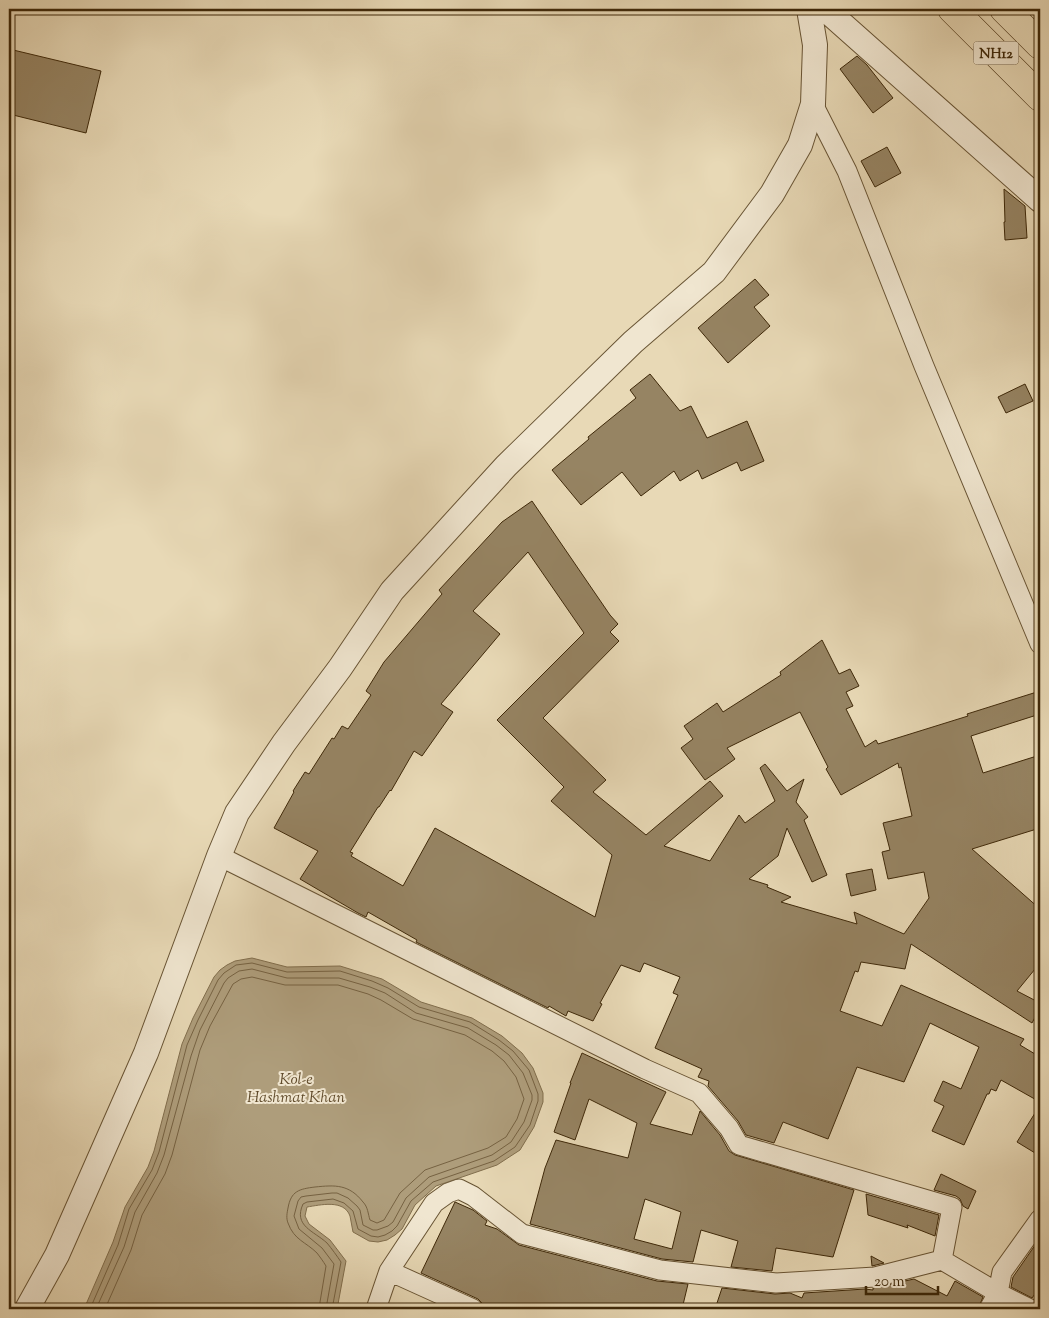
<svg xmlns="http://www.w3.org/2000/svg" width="1049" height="1318" font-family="'Sorts Mill Goudy',serif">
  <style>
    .water { fill: #ae9d7b; stroke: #816e4d }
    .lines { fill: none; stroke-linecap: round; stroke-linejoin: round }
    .shore { stroke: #766242; stroke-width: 1 }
    .building { fill: #968463; stroke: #3e2809; fill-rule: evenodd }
    .minor-casing { stroke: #685434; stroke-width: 21 }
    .tertiary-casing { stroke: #685434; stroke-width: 26 }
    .trunk-casing { stroke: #3e2809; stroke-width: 29 }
    .minor { stroke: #f0e6d0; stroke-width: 19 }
    .tertiary { stroke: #f0e6d0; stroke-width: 24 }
    .trunk { stroke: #e8d9b6; stroke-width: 28 }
    .labels { text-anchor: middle; stroke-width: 4; stroke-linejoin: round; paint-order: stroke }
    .shield { fill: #f0e6d0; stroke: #736145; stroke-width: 1 }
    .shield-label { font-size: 14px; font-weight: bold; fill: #3e2809 }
    .water-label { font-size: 16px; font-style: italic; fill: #604b2b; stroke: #f0e6d0 }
  </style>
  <rect width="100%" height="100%" fill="#e8d9b6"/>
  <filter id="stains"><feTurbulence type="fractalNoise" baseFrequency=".004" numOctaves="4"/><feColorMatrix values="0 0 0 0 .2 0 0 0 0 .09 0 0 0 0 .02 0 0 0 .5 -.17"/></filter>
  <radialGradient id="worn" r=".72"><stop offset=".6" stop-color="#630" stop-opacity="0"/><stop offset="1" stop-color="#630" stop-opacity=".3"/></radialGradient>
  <path class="water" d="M252,958L287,967L340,966L382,979L421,1002L472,1018L502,1036L522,1053L533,1068L543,1093V1102L534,1127L520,1150L497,1165L436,1186L415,1205L402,1229L395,1235L387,1240L378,1242L369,1241L353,1232C352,1227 351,1221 350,1216C344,1199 320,1205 307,1207L305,1216L309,1224L330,1240L346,1261L338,1304L340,1309H84L113,1242L125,1207L148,1167L154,1151L182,1044L193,1018L214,977L220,970L227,965L235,961Z"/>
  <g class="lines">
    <path class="shore" d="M90,1309L118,1245L129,1209L152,1170L159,1152L187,1045L198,1020L218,980L224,973L236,965L252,963L287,972L340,971L372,981L388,988L419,1007L470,1022L499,1040L513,1051L529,1070L538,1094V1101L530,1125L515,1147L494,1161L433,1182L411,1201L397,1226L392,1231L385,1235L378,1237L371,1236L358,1229L353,1211L344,1203L333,1199L307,1202L303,1204C293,1226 314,1231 327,1243C332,1249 337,1256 341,1262L333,1304L334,1309
      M96,1309L124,1247L135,1212L157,1173L164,1155L191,1056L200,1030L224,983L228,978L239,971L252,969L287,978H339L370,987L385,993L416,1013L468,1028L496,1045L509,1055L523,1073L532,1095V1100L524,1122L511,1142L492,1155L429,1177L406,1198L393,1222L388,1226L377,1230H373L363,1225L360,1210L357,1206L348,1198L337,1193H332L306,1196L301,1197L298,1201L294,1216L299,1229L322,1248L334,1264L327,1303L328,1309
      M105,1309L131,1250L142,1215L165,1174L172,1155L200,1050L210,1026L233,984L241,979L252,977L285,985H338L368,994L381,1000L413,1019L465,1035L492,1051L504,1061L516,1077L524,1099L517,1119L506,1137L488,1148L425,1170L400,1193L384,1220L377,1223L370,1220C368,1214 368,1207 363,1202C349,1184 335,1185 315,1187C299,1189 291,1191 288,1208C287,1213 286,1218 288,1223C294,1240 306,1242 317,1253C320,1257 323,1261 326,1266L320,1302V1309"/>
  </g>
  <path class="building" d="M9,49L101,71L86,133L9,114Z
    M857,56L867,65L893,98L873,113L840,69Z
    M887,147L901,173L875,187L861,161Z
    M1004,189L1025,206L1027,238L1005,240L1004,222H1005Z
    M755,279L769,295L754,307L770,326L728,363L698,328Z
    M650,374L680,411L691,406L707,438L747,421L764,461L741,471L737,462L702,479L698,470L680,481L674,471L641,496L622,472L581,505L552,470L589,439L588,437L636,398L630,390Z
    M1025,384L1033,401L1006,413L998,397Z
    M532,501L610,615L618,624L610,632L619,641L543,718L606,780L593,792L646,835L710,781L723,796L664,846L710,861L739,815L745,823L775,801L760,768L765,764L787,791L804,779L796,802L808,817L804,820L827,875L812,882L787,828L778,856L749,879L768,885L767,887L791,897L781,902L857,924L854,912L904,934L929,898L924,872L888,879L882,852L890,850L883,823L912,816L901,767L899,768L898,763L841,795L826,769L828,767L800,712L727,748L735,759L705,780L681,748L693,739L684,726L717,703L723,712L781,675L780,672L822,640L839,674L850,669L859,686L846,692L853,706L846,709L865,747L876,740L878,744L968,716L967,714L1040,691V714L971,736L983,773L1040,755V828L972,849L1040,909V963L1017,991L1040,1003V1008L1032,1023L911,944L905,969L861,962L858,972L855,971L840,1011L882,1026L901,985L1024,1039L1020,1045L1040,1057V1102L1001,1080L996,1091L991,1089L989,1094H987L964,1145L932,1131L944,1106L934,1101L943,1081L961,1089L979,1047L930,1023L904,1082L857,1067L828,1139L783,1122L774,1143L746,1135L738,1121L708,1086L709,1081L698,1077L702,1069L655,1048L678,995L673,993L680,977L644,963L640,972L621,965L600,1003L602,1004L593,1021L568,1011L566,1016L549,1006L548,1008L416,942L417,940L368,912L366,917L358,913L300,879L318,851L274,828L294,792L293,791L305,772L309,774L332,738L334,739L342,726L348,729L371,695L366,691L384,662L442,594L439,590L502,522ZM528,552L584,633L497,720L564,787L551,801L612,855L595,917L435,828L403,886L351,856L353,853L350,852L378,807H379L390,790L391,791L414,751L422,756L453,712L441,704L500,634L473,611Z
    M872,869L876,890L851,896L846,874Z
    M582,1053L666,1092L650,1124L692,1135L700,1111L720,1135L729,1151L735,1155L854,1190L833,1257L776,1248L772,1271L731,1267L738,1241L701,1230L693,1262L662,1259L530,1224L545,1168L556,1140L628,1158L637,1123L589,1099L575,1140L554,1132L571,1083H570ZM645,1199L681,1212L672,1249L634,1239Z
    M1040,1105V1156L1017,1142Z
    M941,1174L976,1191L968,1209L963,1206L960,1199L956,1196L934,1190Z
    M866,1194L939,1215L935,1236L907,1225L908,1228L868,1215Z
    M455,1202L473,1210L487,1221L485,1225L497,1229L519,1245L657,1281L688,1284L682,1309H484L482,1303L478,1299L421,1273Z
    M1040,1238V1287L1032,1298L1011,1287L1013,1277Z
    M871,1256L884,1263L872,1266Z
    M914,1279L947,1296L955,1281L983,1297L978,1309H715L722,1288L775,1294L790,1293L802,1298L804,1293L865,1289L873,1290V1288Z"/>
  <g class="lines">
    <defs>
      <path id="minor" d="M813,104L847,171L924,366L1040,644
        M219,856L645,1069L699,1093L729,1128L739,1145L952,1207L942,1260
        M389,1271L473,1309
        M376,1309L389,1271L434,1203L448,1193L459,1189L473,1196L522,1234L660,1270L776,1283L875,1277L942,1260L998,1293L1030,1309
        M989,1309L998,1293L1002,1272L1040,1219"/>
      <path id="tertiary" d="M825,9L1040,200
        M27,1309L57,1255L146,1053L219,856L237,813L284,743L340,668L392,591L506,466L633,342L714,272L772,194L800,145L813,104L815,45L809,9"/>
      <path id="trunk" d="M952,9L1040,97
        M1004,9L1040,45"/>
    </defs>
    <use href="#minor" class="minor-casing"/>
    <use href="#tertiary" class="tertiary-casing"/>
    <use href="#trunk" class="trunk-casing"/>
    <use href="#minor" class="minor"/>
    <use href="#tertiary" class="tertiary"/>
    <use href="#trunk" class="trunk"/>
  </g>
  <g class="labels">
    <rect class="shield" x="973.5" y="41.5" width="45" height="23" rx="4"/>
    <g class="shield-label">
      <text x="996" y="58">NH12</text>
    </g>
    <g class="water-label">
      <text x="296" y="1084">Kol-e<tspan x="296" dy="18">Hashmat Khan</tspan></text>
    </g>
  </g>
  <rect width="1049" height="1318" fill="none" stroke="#e8d9b6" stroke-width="30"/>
  <rect x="10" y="10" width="1029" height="1298" fill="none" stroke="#3e2809" stroke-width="2.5"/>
  <rect x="15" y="15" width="1019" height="1288" fill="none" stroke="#3e2809"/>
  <path d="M866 1286v8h72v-8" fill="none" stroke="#3e2809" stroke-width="2.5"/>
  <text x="874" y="1286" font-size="15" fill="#3e2809" stroke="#f0e6d0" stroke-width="4" paint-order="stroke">20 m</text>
  <rect width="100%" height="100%" filter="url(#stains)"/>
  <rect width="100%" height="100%" fill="url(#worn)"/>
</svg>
